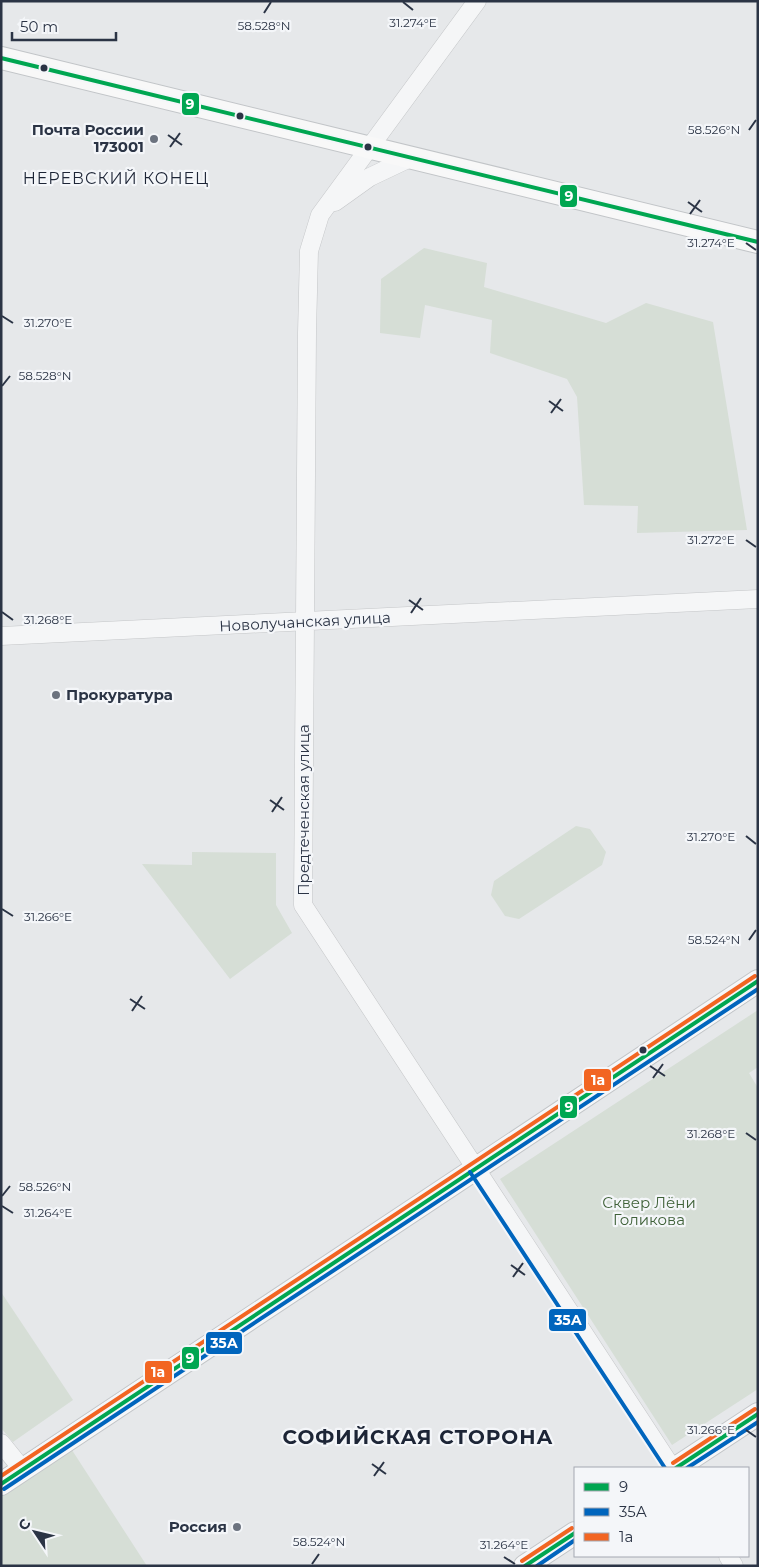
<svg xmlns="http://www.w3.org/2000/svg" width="759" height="1567" font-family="Montserrat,sans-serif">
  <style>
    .green { fill: #d6ded6 }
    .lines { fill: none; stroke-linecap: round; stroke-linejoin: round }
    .tertiary-casing { stroke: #c4c6c8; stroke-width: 19 }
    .primary-casing { stroke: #c2c5c8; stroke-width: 24 }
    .tertiary { stroke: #f5f6f7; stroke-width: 18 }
    .primary { stroke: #f8f8f8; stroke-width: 22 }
    .bus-1-casing { stroke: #f4f6f9; stroke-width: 8 }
    .bus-2-casing { stroke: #f4f6f9; stroke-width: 8 }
    .bus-3-casing { stroke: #f4f6f9; stroke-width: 8 }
    .bus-1 { stroke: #00a651; stroke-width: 4 }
    .bus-2 { stroke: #0065bd; stroke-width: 4 }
    .bus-3 { stroke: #f26522; stroke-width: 4 }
    .ticks { fill: none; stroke: #2b3445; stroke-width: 2 }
    .bus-dot { fill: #2b3445; stroke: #f4f6f9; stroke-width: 2 }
    .poi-dot { fill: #6c737f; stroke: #f4f6f9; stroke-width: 2 }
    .labels { text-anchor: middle; stroke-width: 4.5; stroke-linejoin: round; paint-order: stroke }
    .poi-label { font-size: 15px; font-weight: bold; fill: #2b3445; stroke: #f4f6f9; text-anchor: end }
    .street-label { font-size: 15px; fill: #2b3445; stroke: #f4f6f9 }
    .park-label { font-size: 15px; fill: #3f6138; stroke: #f4f6f9 }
    .neighbourhood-label { font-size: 16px; letter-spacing: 1px; fill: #1d2536; stroke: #f4f6f9 }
    .district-label { font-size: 20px; font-weight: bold; letter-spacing: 1px; fill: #1d2536; stroke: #f4f6f9 }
    .ticks-label { font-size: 12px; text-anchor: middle; fill: #2b3445; stroke: #f4f6f9; stroke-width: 4.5; stroke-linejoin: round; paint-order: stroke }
    .line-badge { stroke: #f4f6f9; stroke-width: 2 }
    .badge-label { font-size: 14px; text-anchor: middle; font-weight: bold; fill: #fff }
  </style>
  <rect width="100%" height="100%" fill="#e6e8ea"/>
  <path class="green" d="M424,248L487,263L484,287L606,323L646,303L713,322L747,530L637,533L638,506L584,505L577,397L567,379L490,353L492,320L425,305L420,338L380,333L381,279Z
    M576,826L590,829L606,852L602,865L519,919L505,916L491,895L494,881Z
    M192,852L276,853V905L292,933L230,979L142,864L192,865Z
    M758,1010V1067L749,1073L758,1088V1389L672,1445L500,1179Z
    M1,1292L73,1400L13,1442L1,1428Z
    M70,1447L147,1566H1V1494Z"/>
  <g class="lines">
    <defs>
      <path id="tertiary" d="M477,1L320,215L309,251L307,333L303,905L672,1468
        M335,202L370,177L410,158
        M1,636L758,599
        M1,1443L22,1469
        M728,1556L734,1566"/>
      <path id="primary" d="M1,58L758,242
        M676,1468L758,1414
        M1,1484L758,981
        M525,1566L575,1533"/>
    </defs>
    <use href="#tertiary" class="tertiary-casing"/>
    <use href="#primary" class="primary-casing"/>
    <use href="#tertiary" class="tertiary"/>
    <use href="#primary" class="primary"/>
    <defs>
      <path id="bus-1" d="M1,58L758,242
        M676,1468L758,1414
        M1,1484L758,981
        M525,1566L575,1533"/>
      <path id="bus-2" d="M470,1172L665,1468
        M687,1468L758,1422
        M4,1489L758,989
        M537,1566L575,1540"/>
      <path id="bus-3" d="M673,1463L755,1409
        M1,1476L755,976
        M522,1561L572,1528"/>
    </defs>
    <use href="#bus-1" class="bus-1-casing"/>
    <use href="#bus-2" class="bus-2-casing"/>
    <use href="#bus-3" class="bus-3-casing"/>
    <use href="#bus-1" class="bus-1"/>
    <use href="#bus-2" class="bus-2"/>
    <use href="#bus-3" class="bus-3"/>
  </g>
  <path class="ticks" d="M403,2L413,10M264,13L271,2M749,130L756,120M168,135L182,145M170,147L180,133M688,202L702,212M690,214L700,200M746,243L756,250M2,316L13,323M2,386L10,376M549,401L563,411M551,413L561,399M746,540L756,547M409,600L423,610M2,612L13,620M411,613L421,598M270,800L284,810M272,812L282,797M746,836L756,844M2,909L13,916M749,940L756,930M130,999L145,1009M132,1011L142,996M650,1066L665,1076M653,1078L663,1064M746,1133L756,1140M2,1196L10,1186M2,1206L13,1213M511,1265L525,1275M513,1277L523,1263M746,1430L756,1437M372,1464L386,1474M374,1476L384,1462M504,1557L515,1564M312,1564L319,1554"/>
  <g class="bus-dot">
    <circle cx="44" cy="68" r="4.5"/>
    <circle cx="240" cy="116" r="4.5"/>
    <circle cx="368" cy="147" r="4.5"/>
    <circle cx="643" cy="1050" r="4.5"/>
  </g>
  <g class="poi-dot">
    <circle cx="154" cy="139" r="5"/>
    <circle cx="56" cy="695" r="5"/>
    <circle cx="237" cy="1527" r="5"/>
  </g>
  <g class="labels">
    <g class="poi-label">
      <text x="144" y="135">Почта России<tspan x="144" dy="17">173001</tspan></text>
      <text x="66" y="700" text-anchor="start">Прокуратура</text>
      <text x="227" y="1532">Россия</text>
    </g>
    <g class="street-label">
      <text transform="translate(305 622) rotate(-3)" y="5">Новолучанская улица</text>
      <text transform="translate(304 810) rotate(-90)" y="5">Предтеченская улица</text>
    </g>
    <g class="park-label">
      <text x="649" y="1208">Сквер Лёни<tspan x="649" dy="17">Голикова</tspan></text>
    </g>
    <g class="neighbourhood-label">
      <text x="116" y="184">НЕРЕВСКИЙ КОНЕЦ</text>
    </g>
    <g class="district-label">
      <text x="418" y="1444">СОФИЙСКАЯ СТОРОНА</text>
    </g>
  </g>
  <g class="ticks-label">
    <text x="413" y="27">31.274°E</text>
    <text x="264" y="30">58.528°N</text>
    <text x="714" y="134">58.526°N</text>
    <text x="711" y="247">31.274°E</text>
    <text x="48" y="327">31.270°E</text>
    <text x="45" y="380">58.528°N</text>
    <text x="711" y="544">31.272°E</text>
    <text x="48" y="624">31.268°E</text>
    <text x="711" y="841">31.270°E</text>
    <text x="48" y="921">31.266°E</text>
    <text x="714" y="944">58.524°N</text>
    <text x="711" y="1138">31.268°E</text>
    <text x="45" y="1191">58.526°N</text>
    <text x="48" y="1217">31.264°E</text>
    <text x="711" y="1434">31.266°E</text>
    <text x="319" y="1546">58.524°N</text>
    <text x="504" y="1549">31.264°E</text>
  </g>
  <g class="line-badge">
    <rect x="181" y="92" width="19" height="24" rx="5" fill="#00a651"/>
    <rect x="559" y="184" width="19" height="24" rx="5" fill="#00a651"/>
    <rect x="583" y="1068" width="29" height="24" rx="5" fill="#f26522"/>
    <rect x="559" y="1095" width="19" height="24" rx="5" fill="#00a651"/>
    <rect x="548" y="1308" width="39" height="24" rx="5" fill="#0065bd"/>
    <rect x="205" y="1331" width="38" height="24" rx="5" fill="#0065bd"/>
    <rect x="181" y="1346" width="19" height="24" rx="5" fill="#00a651"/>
    <rect x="144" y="1360" width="29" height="24" rx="5" fill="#f26522"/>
  </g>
  <g class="badge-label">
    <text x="190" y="109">9</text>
    <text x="569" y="201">9</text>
    <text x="598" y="1085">1a</text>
    <text x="569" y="1112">9</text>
    <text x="568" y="1325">35А</text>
    <text x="224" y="1348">35А</text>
    <text x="190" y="1363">9</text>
    <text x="158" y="1377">1a</text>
  </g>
  <rect width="759" height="1567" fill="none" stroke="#2b3445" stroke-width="5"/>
  <rect x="574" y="1467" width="175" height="90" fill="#f4f6f9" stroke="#a4a8b1"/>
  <rect x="584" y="1483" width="25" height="8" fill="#00a651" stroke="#a4a8b1"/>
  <text x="619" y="1492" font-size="15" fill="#2b3445">9</text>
  <rect x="584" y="1508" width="25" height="8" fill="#0065bd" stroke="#a4a8b1"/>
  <text x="619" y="1517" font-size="15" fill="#2b3445">35А</text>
  <rect x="584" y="1533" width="25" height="8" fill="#f26522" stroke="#a4a8b1"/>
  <text x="619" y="1542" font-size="15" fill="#2b3445">1a</text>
  <g transform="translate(35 1532) rotate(305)" stroke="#f4f6f9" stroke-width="4" paint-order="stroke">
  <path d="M0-4L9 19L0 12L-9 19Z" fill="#2b3445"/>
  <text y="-8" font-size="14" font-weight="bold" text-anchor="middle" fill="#2b3445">С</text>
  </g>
  <path d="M12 32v8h104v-8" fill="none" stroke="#2b3445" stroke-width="2.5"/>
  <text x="20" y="32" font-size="15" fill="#2b3445" stroke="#f4f6f9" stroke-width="4" paint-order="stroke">50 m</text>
</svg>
